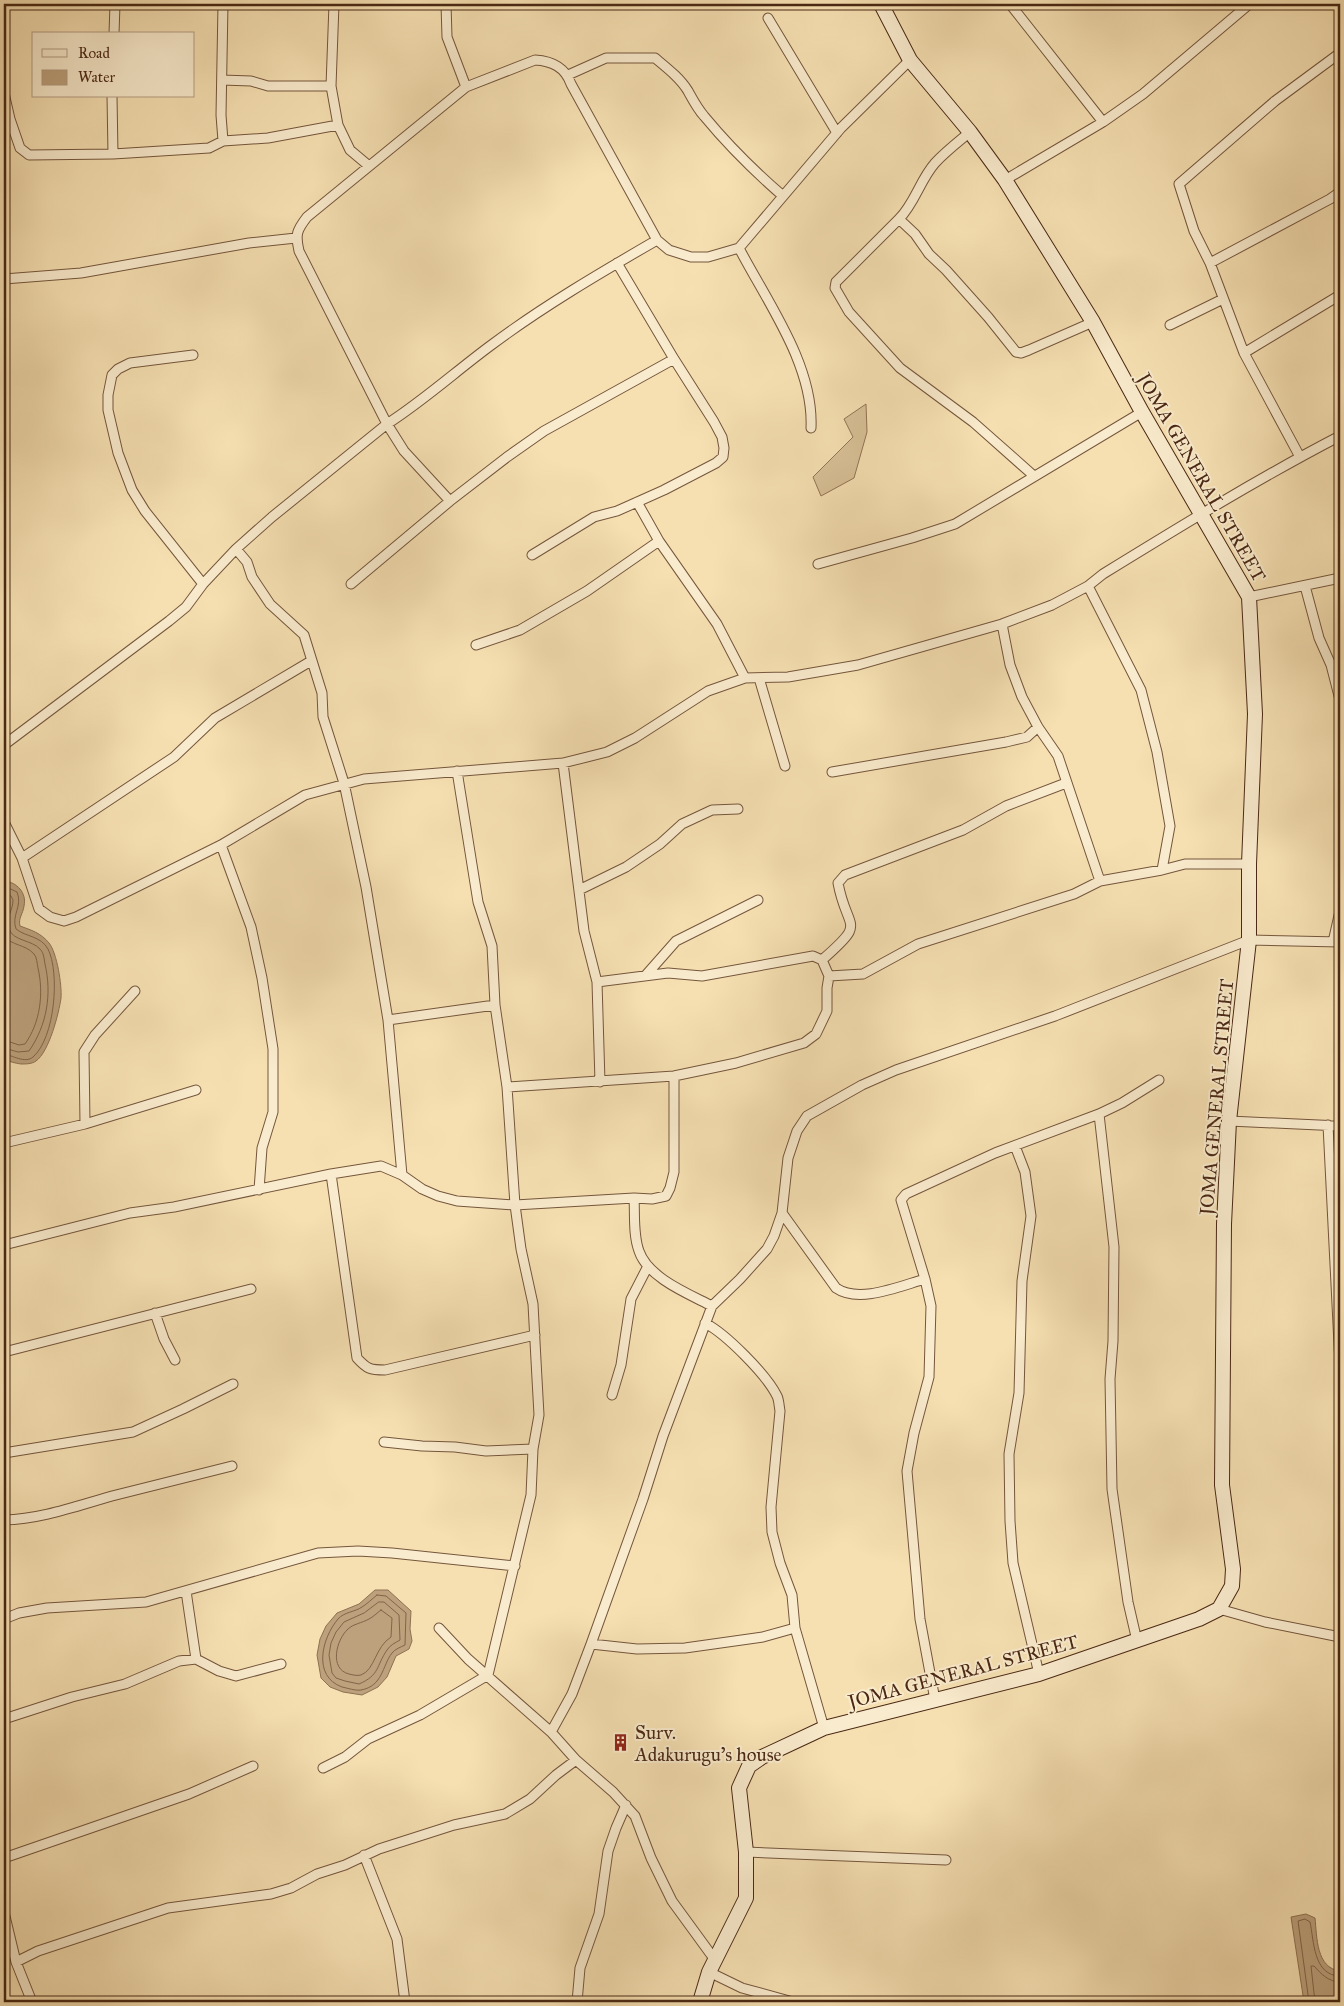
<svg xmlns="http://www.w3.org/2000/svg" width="1344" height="2006" font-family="'IM FELL Great Primer',serif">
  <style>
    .green { fill: #d9c197; stroke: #927456 }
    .water { fill: #bca17c; stroke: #8e7152 }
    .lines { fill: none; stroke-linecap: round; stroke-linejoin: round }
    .shore { stroke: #836448; stroke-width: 1 }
    .street-casing { stroke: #75563c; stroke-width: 11 }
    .secondary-casing { stroke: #4a2814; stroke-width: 16 }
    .street { stroke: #f9ebcd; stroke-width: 9 }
    .secondary { stroke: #f9ebcd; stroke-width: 14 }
    .labels { text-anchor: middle; stroke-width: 4; stroke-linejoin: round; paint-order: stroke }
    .street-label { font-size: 19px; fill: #4a2814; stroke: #f9ebcd }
    .poi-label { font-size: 19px; fill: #4a2814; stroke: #f9ebcd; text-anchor: start }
  </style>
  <rect width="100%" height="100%" fill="#f6e0b2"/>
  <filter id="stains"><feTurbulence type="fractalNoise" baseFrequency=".004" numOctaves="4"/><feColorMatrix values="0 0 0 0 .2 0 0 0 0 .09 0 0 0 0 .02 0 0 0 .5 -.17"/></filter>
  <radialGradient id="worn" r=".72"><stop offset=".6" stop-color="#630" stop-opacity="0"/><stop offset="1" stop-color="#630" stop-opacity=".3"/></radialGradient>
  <path class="green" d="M866,404L867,432L854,478L821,496L813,477L853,437L844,419Z"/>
  <path class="water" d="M4,881C17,882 27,893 24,906C23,914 18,918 20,926C31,930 41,933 49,943C57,953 62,985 61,998C59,1013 49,1052 36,1061C32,1064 26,1064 21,1064C15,1063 9,1062 4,1058Z
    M375,1590H388L411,1611L410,1629L412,1641L409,1649L396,1656L387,1677L378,1687L362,1695L343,1692L330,1687L321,1678L317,1655L320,1639L326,1626L337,1613L359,1604Z
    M1306,1914L1315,1918C1317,1937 1316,1968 1340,1971V2002H1304L1291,1917Z"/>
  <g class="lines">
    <path class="shore" d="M4,886L17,892C23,906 11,915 16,929C26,937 41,936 48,949C60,973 55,1038 33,1057C25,1064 12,1055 4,1054
      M4,892L11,896L13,900C13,911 5,918 9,929C13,941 32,940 40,949C44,953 44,959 45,964C52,994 47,1025 29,1051L18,1052L4,1048
      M4,936C12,946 25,944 34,954C37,957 37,964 38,968C44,994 40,1023 25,1044L19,1045L4,1040
      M377,1595L386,1596L406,1613L405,1645C401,1647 395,1649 392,1653C382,1666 383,1686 361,1690C356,1691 347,1688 342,1687C312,1676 322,1638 338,1619C344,1612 355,1612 362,1607C367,1604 372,1599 377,1595Z
      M379,1602H384L399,1615L400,1640C395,1643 390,1645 387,1650C376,1666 380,1675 359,1684L345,1681L336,1678L332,1673L329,1655L331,1643L336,1632L344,1622L364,1613Z
      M381,1610L392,1618L391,1637C375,1647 375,1670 361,1675C357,1676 353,1675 349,1674C329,1669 336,1640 348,1629C353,1624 362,1623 369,1619C373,1617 377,1613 381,1610Z
      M1309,2002L1298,1921L1305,1919L1310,1922C1314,1940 1313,1976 1340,1976
      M1315,2002L1311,1966H1314C1321,1974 1329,1982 1340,1982"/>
    <defs>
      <path id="street" d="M446,4L447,37L466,87
        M1010,4L1103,122
        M4,11L6,4
        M768,18L837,133
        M114,34L115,4
        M568,75L606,58H655C667,68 680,78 688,91C693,100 697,108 704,116C728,145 754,171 783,196
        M222,80L251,81L268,86H331
        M4,93L10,119L20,148L29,155L113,154L209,148L223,141L221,115L223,4
        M112,96L113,154
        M338,125L350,150L369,166
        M970,132C958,142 945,152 935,163C920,180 915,203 899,219L915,234L929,254L946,270L988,317L1016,352L1021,353L1029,350L1093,322
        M223,141L268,138L338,125L331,86L334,4
        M1005,180L1103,122L1143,94L1247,6
        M899,219L836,282L835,288L849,312L900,368L973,422L1034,476
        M739,248C767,302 814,365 811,428
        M1210,263L1330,199L1340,192
        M4,279L81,273L249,243L296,238
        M1170,325L1223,299
        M1244,353L1340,295
        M193,355L130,363L118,369L112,375L108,395V410L118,453L132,490L145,511L203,584
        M1300,457L1244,353L1210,263L1194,231L1179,184L1275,101L1340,53
        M450,501L404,451L387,424L299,251C295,234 297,230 307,217L466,87L535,60C552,61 565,67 571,84L657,240
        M637,502L659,541L717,624L745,678
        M532,555L594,517L617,511L664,490L716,463L723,457L724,448L722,437L714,422L674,359L617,263
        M818,564L912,538L955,524L1142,412
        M351,584L450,501L507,457L544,431L674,359
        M1088,586L1141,690L1157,752L1170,826L1162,870
        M1305,586L1319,638L1331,665L1340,700
        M1249,597L1340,578
        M1002,624L1010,665L1022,697L1038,727L1058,756L1100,881
        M476,645L520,630L587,591L659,541
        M759,678L785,766
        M4,745L169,621L186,607L203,584L236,549
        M563,763L584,931L597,982L600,1082
        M832,772L1006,742L1027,737L1038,727
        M4,822L22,858L39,909L50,917L64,921L76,917L221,845L305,795L364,779L563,763L607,752L635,738L708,691L745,678L788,677L858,665L1002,624L1052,605L1088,586L1103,574C1181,526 1259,478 1340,436
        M221,845L251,927L262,978L273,1049V1112L262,1148L259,1190
        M22,858L174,757L215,718L311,661
        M579,890L626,867L660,844L682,824L712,810L738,809
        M1333,942L1340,911
        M822,960C868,920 847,932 838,883L845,875L963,830L1006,806L1066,783
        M646,975L676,941L758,900
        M597,982L668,973L702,976L813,956L822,960L829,976L863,974L918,944L1074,894L1100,881L1162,870L1185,864H1249
        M388,1020L495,1005
        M507,1087L674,1076L736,1063L804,1043L816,1034L827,1011V988L829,976
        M1099,1114L1114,1247L1113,1341L1110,1379L1112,1489L1128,1602L1137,1641
        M1229,1121L1340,1126
        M85,1124L84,1052L95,1035L135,991
        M1328,1125L1340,1364
        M4,1143L85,1124L196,1090
        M1015,1146L1025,1172L1031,1216L1022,1281L1019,1393L1009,1454L1010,1521L1013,1563L1039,1674
        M331,1174L357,1358C367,1369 370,1370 385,1370L535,1335
        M402,1175L388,1020L366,887L344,783L323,717L322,693L304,635L270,604L252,577L247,562L236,549L272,517L387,424C423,401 455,372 490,346C542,307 600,273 657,240L669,250L691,257H708L739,248L841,128L910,60
        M634,1198C635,1215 633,1235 639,1251C648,1278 689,1294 712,1306
        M782,1213L836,1288C859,1304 900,1286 925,1279
        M4,1245L130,1213L174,1207L331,1174L381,1166L402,1175L422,1189L438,1196L457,1201L515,1205L634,1198L652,1199L666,1196L670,1188L674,1172V1076
        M155,1313L164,1339L175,1360
        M705,1323C726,1334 766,1374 777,1396C779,1400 779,1406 780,1411L771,1507L772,1532L780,1563L792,1595L795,1628L824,1728
        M4,1352L251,1289
        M612,1395L621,1365L631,1299L648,1266
        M384,1442L422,1446L455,1447L486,1451L533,1449
        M4,1453L133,1432L183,1409L233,1384
        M4,1520C43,1519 79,1505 116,1495C155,1485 193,1476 232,1466
        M186,1591L196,1659
        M1219,1609L1265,1622L1340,1637
        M4,1619L19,1613L47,1608L146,1602L318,1553L358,1551L392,1553L515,1566
        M439,1628L468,1659L551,1732
        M591,1644L637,1649L685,1648L763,1637L795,1628
        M935,1700L920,1619L907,1471L914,1433L929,1377L931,1306L925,1279L901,1200L906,1194L995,1153L1099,1114L1122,1103L1159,1080
        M4,1719L72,1697L125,1684L179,1661L196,1659L219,1671L236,1676L281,1664
        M323,1768L345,1757L368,1739L420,1715L488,1675L531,1495L533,1449L539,1415L537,1379L533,1304L521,1249L515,1205L507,1087L495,1005L492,946L478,902L457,771
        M746,1852L946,1860
        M364,1855L397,1939L405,2002
        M4,1858L189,1794L253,1766
        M4,1912L16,1962L32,2002
        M715,1960L672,1901L651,1858L635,1816L613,1792L576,1760L551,1732L572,1694L591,1644L643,1499L663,1436L712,1306L740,1279L767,1249L774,1236L782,1213L788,1158L797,1131L807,1116L862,1085L896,1070L1055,1016L1249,940L1340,942
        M16,1962L38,1951L168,1908L271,1894L291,1888L317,1874L345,1865L379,1849L454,1825L505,1814L530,1799L556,1775L576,1760
        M709,1972L742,1988L793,2002
        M577,2002L580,1968L599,1914L608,1851L616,1828L626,1805"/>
      <path id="secondary" d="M700,2002L709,1972L746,1898V1852L739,1788L749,1766L762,1757L824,1728L1039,1674L1199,1619L1219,1609L1232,1586L1233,1569L1222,1485L1224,1224L1229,1121L1249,940V864L1255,714L1249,597L1142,412L1093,322L1005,180L970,132L910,60L881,4"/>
    </defs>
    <use href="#street" class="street-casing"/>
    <use href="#secondary" class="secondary-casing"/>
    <use href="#street" class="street"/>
    <use href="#secondary" class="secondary"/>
  </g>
  <defs>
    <symbol id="building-bare" viewBox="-9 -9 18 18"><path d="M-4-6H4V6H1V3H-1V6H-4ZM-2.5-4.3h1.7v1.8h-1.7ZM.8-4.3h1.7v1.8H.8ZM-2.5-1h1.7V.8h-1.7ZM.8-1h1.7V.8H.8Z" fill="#8f2418" stroke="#f9ebcd" stroke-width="2.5" paint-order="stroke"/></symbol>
  </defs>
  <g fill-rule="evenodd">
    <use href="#building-bare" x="608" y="1730" width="25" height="25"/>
  </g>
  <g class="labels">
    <g class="street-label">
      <text transform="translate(1202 477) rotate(60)" y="7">JOMA GENERAL STREET</text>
      <text transform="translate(1216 1097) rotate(-85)" y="7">JOMA GENERAL STREET</text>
      <text transform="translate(963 1671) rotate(-15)" y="7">JOMA GENERAL STREET</text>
    </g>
    <g class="poi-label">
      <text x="635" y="1739">Surv.<tspan x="635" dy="22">Adakurugu's house</tspan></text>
    </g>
  </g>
  <rect width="1344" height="2006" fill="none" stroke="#f6e0b2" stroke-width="20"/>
  <rect x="5" y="5" width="1334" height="1996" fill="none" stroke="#4a2814" stroke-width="2.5"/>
  <rect x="10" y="10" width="1324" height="1986" fill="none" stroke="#4a2814"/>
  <rect x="32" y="32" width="162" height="65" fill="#f9ebcd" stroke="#b39d83"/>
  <rect x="42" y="49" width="25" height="8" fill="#f9ebcd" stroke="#b39d83"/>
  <text x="78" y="58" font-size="15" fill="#4a2814">Road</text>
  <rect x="42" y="70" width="25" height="15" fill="#bca17c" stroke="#b39d83"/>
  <text x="78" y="82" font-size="15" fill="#4a2814">Water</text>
  <rect width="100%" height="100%" filter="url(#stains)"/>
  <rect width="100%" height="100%" fill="url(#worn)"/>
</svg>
